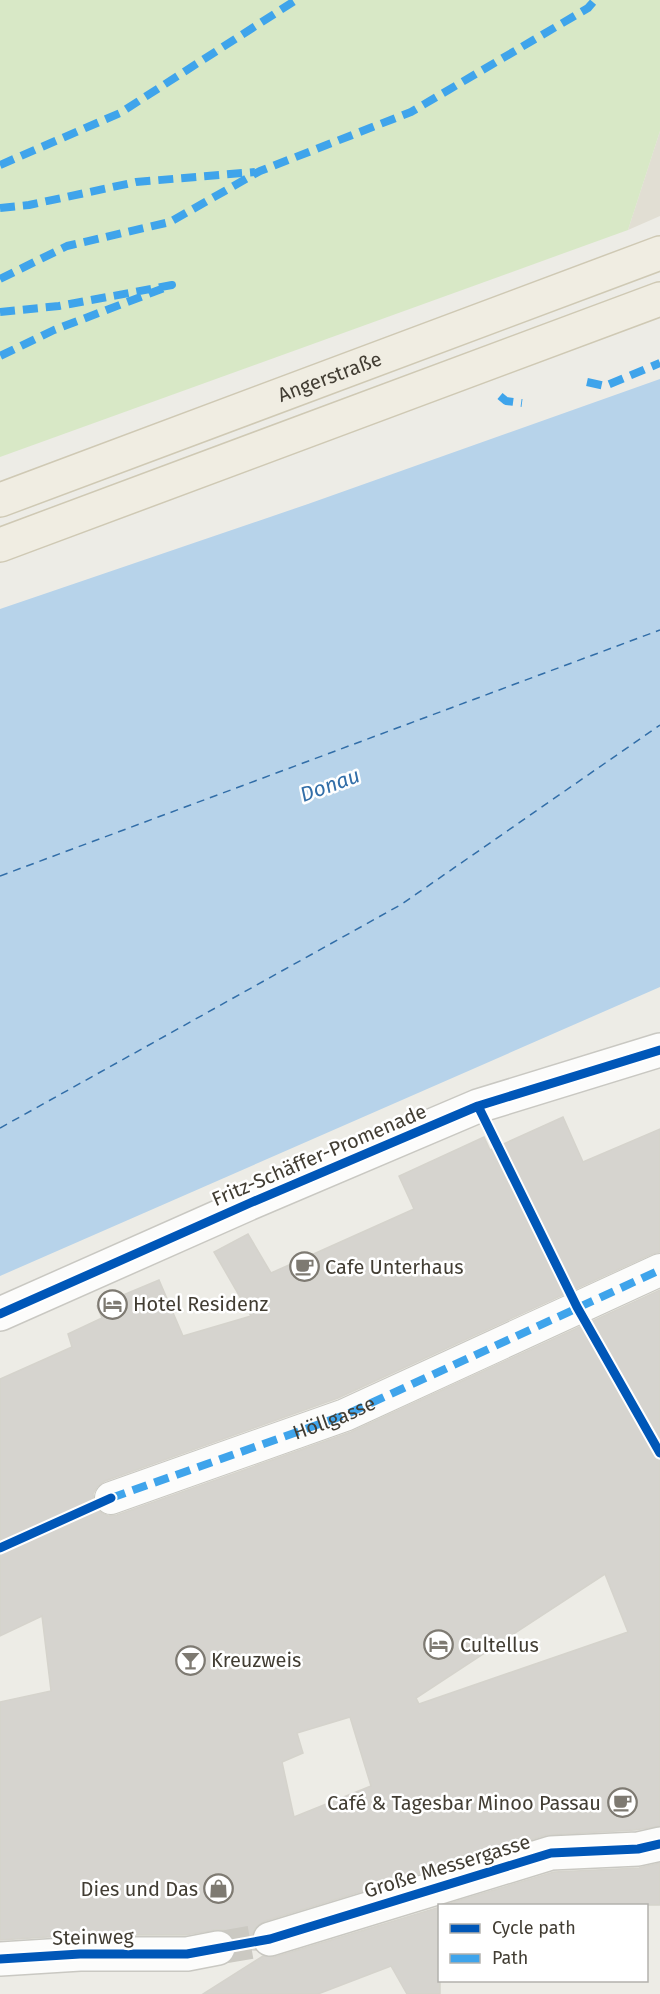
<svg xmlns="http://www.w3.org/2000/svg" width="660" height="1994" font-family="'Fira Sans',sans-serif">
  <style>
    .residential { fill: #e1ded3 }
    .green { fill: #d8e8c6 }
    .water { fill: #b7d3ea }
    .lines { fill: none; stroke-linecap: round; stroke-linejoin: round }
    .ferry { stroke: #326ea8; stroke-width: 1.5; stroke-dasharray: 8 6; stroke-linecap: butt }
    .building { fill: #d6d4cf; stroke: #d5d3cc; stroke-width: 1.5; fill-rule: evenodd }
    .minor-tunnel { stroke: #cbc9c2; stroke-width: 33; stroke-dasharray: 33 16; stroke-linecap: butt }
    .pedestrian-casing { stroke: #c9c8c2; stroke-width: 34 }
    .minor-casing { stroke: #c9c8c2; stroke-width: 36 }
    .primary-casing { stroke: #cfc9b4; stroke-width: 36 }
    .pedestrian { stroke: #fcfcfb; stroke-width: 32 }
    .minor { stroke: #fcfcfb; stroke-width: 33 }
    .primary { stroke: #f0ede2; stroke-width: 33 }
    .quiet { stroke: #3fa4eb; stroke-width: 8; stroke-dasharray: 15 8; stroke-linecap: butt }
    .cycleway-casing { stroke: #fff; stroke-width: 13 }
    .cycleway { stroke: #0057b8; stroke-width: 9 }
    .labels { text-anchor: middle; stroke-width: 5; stroke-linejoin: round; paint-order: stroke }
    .street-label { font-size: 20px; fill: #423d33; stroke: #fff }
    .poi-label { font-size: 20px; fill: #423d33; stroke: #fff; text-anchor: start }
    .water-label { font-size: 21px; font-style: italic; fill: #326ea8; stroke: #fff }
  </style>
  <rect width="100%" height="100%" fill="#edece6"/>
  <path class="residential" d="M660,131V216L628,230Z"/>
  <path class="green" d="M0,0H660V131L628,230L0,457Z"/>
  <path class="water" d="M660,379V987L0,1276V609L308,504Z"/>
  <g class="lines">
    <path class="ferry" d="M0,876L660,630
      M0,1128L402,904L660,725"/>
  </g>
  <path class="building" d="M563,1117L583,1162L660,1129V1252L652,1254L338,1398L105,1481L97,1487L93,1494L94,1503L100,1512L108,1516L117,1515L351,1432L660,1290V1826L635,1830L546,1835L265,1921L257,1926L252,1934V1944L256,1950L236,1949V1944L232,1935L224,1930H215L185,1935H80L0,1940V1702L51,1691L42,1616L0,1636V1379L72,1347L68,1334L102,1318L97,1306L159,1280L183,1336L251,1316L214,1252L248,1234L271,1273L414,1209L399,1176L484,1137L490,1150ZM605,1574L628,1632L419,1704L416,1698ZM350,1717L371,1786L294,1817L282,1762L303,1753L297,1733Z
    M660,1863V1905H444L554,1872L639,1868Z
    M440,1907V1994H407L391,1966L318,1994H203L263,1956L275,1957Z"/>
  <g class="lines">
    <path class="minor-tunnel" d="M218,1948L270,1939"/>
    <defs>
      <path id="pedestrian" d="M111,1498L345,1415L660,1270"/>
      <path id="minor" d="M0,1314L250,1203L478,1106L660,1050
        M270,1939L551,1853L638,1849L660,1844
        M0,1959L80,1954H187L218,1948"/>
      <g id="primary">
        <path id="s1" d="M0,500L660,253"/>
        <path d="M0,545L660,299"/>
      </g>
    </defs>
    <use href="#pedestrian" class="pedestrian-casing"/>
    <use href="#minor" class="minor-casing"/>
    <use href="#primary" class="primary-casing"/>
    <use href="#pedestrian" class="pedestrian"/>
    <use href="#minor" class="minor"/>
    <use href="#primary" class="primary"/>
    <g class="quiet">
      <path d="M0,165L120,113L296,0"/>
      <path d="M0,208L29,205L136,182L255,172"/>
      <path d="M0,279L67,246L170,222L260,171L411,112L588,8L595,0"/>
      <path d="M0,312L59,306L172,285L54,330L0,356"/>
      <path d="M587,382L605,386L660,363"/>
      <path d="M500,396L506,401L522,403"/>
      <path id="s2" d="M111,1498L345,1415L660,1270"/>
    </g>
    <defs>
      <path id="cycleway" d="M478,1106L577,1307L660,1453
        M0,1314L250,1203L478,1106L660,1050
        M0,1548L111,1498
        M0,1959L80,1954H187L270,1939L551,1853L638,1849L660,1844"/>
    </defs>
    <use href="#cycleway" class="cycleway-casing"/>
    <use href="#cycleway" class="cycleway"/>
  </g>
  <defs>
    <symbol id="cafe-ring" viewBox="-11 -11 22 22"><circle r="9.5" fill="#fff" stroke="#7e7a72" stroke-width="1.5"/><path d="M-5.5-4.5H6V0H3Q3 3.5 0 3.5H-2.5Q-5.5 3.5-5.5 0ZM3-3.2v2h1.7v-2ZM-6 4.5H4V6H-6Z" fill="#7e7a72"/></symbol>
    <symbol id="hotel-ring" viewBox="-11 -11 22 22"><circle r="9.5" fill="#fff" stroke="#7e7a72" stroke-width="1.5"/><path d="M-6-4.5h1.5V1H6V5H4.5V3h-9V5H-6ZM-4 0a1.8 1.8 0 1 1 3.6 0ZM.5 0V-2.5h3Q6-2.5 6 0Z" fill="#7e7a72"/></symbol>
    <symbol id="bar-ring" viewBox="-11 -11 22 22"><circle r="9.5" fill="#fff" stroke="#7e7a72" stroke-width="1.5"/><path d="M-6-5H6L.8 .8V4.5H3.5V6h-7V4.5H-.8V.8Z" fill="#7e7a72"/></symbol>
    <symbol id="shop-ring" viewBox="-11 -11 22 22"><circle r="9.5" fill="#fff" stroke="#7e7a72" stroke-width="1.5"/><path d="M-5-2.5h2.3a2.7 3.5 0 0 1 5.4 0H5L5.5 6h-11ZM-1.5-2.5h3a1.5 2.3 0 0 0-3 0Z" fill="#7e7a72"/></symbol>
  </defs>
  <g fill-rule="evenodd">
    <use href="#cafe-ring" x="288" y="1250" width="33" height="33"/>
    <use href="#hotel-ring" x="96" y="1288" width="33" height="33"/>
    <use href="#hotel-ring" x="422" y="1628" width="33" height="33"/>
    <use href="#bar-ring" x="174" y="1644" width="33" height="33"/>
    <use href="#cafe-ring" x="606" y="1786" width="33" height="33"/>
    <use href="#shop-ring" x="202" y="1872" width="33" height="33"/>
  </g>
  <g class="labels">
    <g class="street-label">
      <text dy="7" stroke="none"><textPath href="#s1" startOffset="352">Angerstraße</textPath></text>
      <text transform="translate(319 1155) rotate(-23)" y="7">Fritz-Schäffer-Promenade</text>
      <text dy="7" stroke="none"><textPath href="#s2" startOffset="237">Höllgasse</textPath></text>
      <text transform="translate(447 1866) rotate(-17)" y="7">Große Messergasse</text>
      <text transform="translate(93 1937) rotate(-1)" y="7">Steinweg</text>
    </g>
    <g class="poi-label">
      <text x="325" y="1274">Cafe Unterhaus</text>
      <text x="133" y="1311">Hotel Residenz</text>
      <text x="460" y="1652">Cultellus</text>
      <text x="211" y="1667">Kreuzweis</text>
      <text x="601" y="1810" text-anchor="end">Café &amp; Tagesbar Minoo Passau</text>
      <text x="198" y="1896" text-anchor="end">Dies und Das</text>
    </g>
    <g class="water-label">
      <text transform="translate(330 785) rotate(-20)" y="7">Donau</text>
    </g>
  </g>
  <rect x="438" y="1904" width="210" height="78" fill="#ffffff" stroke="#b3b1ad" stroke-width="1.5"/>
  <rect x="450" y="1924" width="30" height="9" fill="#0057b8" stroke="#b3b1ad" stroke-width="1.5"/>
  <text x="492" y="1934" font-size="18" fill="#423d33">Cycle path</text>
  <rect x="450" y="1954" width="30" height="9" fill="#3fa4eb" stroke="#b3b1ad" stroke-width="1.5"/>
  <text x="492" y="1964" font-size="18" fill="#423d33">Path</text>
</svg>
